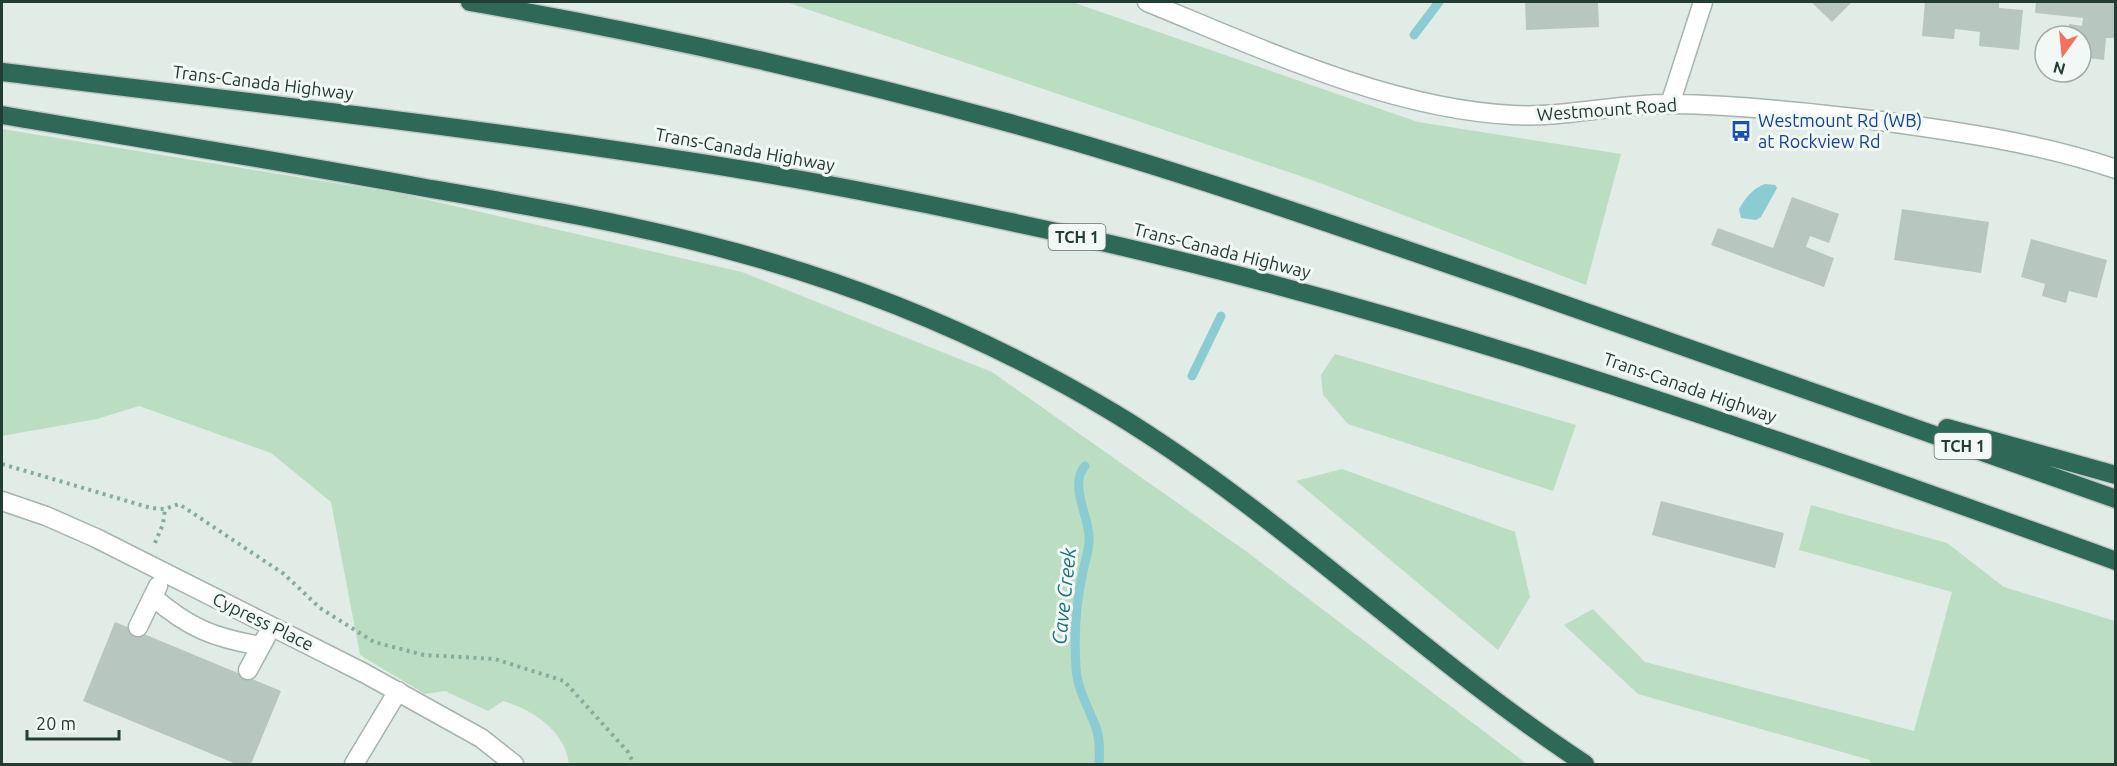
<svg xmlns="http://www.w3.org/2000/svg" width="2117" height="766" font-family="Ubuntu,sans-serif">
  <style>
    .green { fill: #bbddc1 }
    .water { fill: #8accd1 }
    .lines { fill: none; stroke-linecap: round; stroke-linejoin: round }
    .stream { stroke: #8accd1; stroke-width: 9 }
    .building { fill: #b7c7bf }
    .minor-casing { stroke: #a5b4ad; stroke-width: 21 }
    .highway-casing { stroke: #c1c9c6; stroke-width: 21 }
    .path { stroke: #82af9d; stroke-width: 4; stroke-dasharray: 3 4.5; stroke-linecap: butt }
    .minor { stroke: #fff; stroke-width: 18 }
    .highway { stroke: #2e6957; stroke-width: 18 }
    .labels { text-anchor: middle; stroke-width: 6; stroke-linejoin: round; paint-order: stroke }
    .shield { fill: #f2f8f5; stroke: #60756d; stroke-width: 1.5 }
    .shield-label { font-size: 16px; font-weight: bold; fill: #223d33 }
    .street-label { font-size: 18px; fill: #223d33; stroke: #f2f8f5 }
    .transit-label { font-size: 18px; fill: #164399; stroke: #f2f8f5; text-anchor: start }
    .water-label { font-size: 20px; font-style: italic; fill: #1c7178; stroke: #f2f8f5 }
  </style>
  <rect width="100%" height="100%" fill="#e2ece6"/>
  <path class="green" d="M786,2H1072L1418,122L1621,154L1586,285L1312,180Z
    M2,129L402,194L742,272L992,372L1247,552L1527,764H569C565,731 533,710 503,701L488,711L445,691L425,694L360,655L331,502L271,453L139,406L97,419L2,436Z
    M1335,354L1576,425L1553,491L1348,424L1323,395L1321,375Z
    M1342,469L1515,532L1530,597L1498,650L1296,481Z
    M1811,505L1947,543L2004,587L2115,621V764H1870V760L1638,694L1564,625L1593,609L1645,662L1914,731L1952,592L1799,550Z"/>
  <path class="water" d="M1765,184L1775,185L1777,188L1761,217L1756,220L1741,218L1739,209C1746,197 1752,189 1765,184Z"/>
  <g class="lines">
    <path class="stream" d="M1414,35L1439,2
      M1192,376L1221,316
      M1085,466C1069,484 1088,515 1089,536C1090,550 1085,559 1083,572C1076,602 1074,637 1076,668C1077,687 1086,703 1093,720C1100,734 1100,749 1099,764"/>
  </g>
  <path class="building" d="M1525,2H1598L1599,27L1526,30Z
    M1811,2H1852L1832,22Z
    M1925,2H1999V8L2023,10L2019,50L1979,46L1980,32L1955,29L1954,39L1922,36Z
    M2036,2H2116V38H2106L2104,60L2081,57V36H2068L2069,24L2082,26L2083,18L2035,13Z
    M1792,197L1839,214L1829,243L1810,236L1806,247L1834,258L1824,287L1711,245L1718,228L1773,248Z
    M1902,209L1989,222L1981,273L1894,260Z
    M2031,239L2107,260L2097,298L2069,291L2066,303L2042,296L2045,284L2021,277Z
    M1661,501L1784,533L1775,568L1652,535Z
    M115,622L281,691L251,764H236L83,701Z"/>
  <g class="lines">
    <defs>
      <path id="minor" d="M1147,2C1260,48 1389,109 1513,115C1566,118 1619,103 1672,104C1741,105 1812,113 1881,121C1961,132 2039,143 2116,169
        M1670,104L1703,2
        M2,501L46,516L96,538L364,673L481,738L514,764
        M153,597C189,628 214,638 261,646
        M138,627L158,586
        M248,670L266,637
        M354,764L398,691"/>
      <path id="highway" d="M470,2C649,33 827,73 1002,121C1177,169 1349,230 1520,289C1719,359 1917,429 2116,499
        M2,72C251,103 502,130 750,171C865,190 980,215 1093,240C1443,319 1779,439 2116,561
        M2,115C143,139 285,162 426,188C529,206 634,224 735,252C868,288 996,342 1114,413C1282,515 1421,656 1585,764
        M1947,428L2116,475"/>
    </defs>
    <use href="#minor" class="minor-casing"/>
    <use href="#highway" class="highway-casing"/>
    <path class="path" d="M2,464L151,508L165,509L179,504L284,574L320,608L374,642L424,655L495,659L564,681L628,752L634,764
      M155,543L163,524L165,509"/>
    <use href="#minor" class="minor"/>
    <use href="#highway" class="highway"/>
  </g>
  <defs>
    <symbol id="bus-bare" viewBox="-9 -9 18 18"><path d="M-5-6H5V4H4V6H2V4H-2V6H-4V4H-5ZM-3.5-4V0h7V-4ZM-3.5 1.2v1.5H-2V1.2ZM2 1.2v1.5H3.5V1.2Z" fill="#1a4fb4" stroke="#f2f8f5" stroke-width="2.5" paint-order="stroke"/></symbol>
  </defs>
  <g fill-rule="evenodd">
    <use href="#bus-bare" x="1726" y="116" width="30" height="30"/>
  </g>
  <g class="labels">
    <g class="shield">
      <rect x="1048.5" y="224" width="57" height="26" rx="4.5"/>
      <rect x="1934.5" y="433" width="57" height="26" rx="4.5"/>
    </g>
    <g class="shield-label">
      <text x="1077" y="243">TCH 1</text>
      <text x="1963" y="452">TCH 1</text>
    </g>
    <g class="street-label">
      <text transform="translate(263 83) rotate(7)" y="6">Trans-Canada Highway</text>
      <text transform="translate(1607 110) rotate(-4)" y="6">Westmount Road</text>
      <text transform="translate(745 150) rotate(10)" y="6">Trans-Canada Highway</text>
      <text transform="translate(1222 251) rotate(14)" y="6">Trans-Canada Highway</text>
      <text transform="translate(1690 388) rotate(19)" y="6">Trans-Canada Highway</text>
      <text transform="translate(263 622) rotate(26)" y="6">Cypress Place</text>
    </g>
    <g class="transit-label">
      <text x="1758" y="127">Westmount Rd (WB)<tspan x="1758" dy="21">at Rockview Rd</tspan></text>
    </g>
    <g class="water-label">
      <text transform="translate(1064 596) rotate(-84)" y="7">Cave Creek</text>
    </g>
  </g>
  <rect width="2117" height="766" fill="none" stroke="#223d33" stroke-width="6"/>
  <g transform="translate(2063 54) rotate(195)"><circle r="28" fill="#f2f8f5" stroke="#9fada7" stroke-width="1.5"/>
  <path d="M0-4.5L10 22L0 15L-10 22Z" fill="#f1725b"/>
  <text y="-9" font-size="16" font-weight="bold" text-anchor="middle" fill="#223d33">N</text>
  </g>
  <path d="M27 730v9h92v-9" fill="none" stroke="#223d33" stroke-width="3"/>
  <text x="36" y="730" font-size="18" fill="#223d33" stroke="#f2f8f5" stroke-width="4.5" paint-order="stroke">20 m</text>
</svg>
